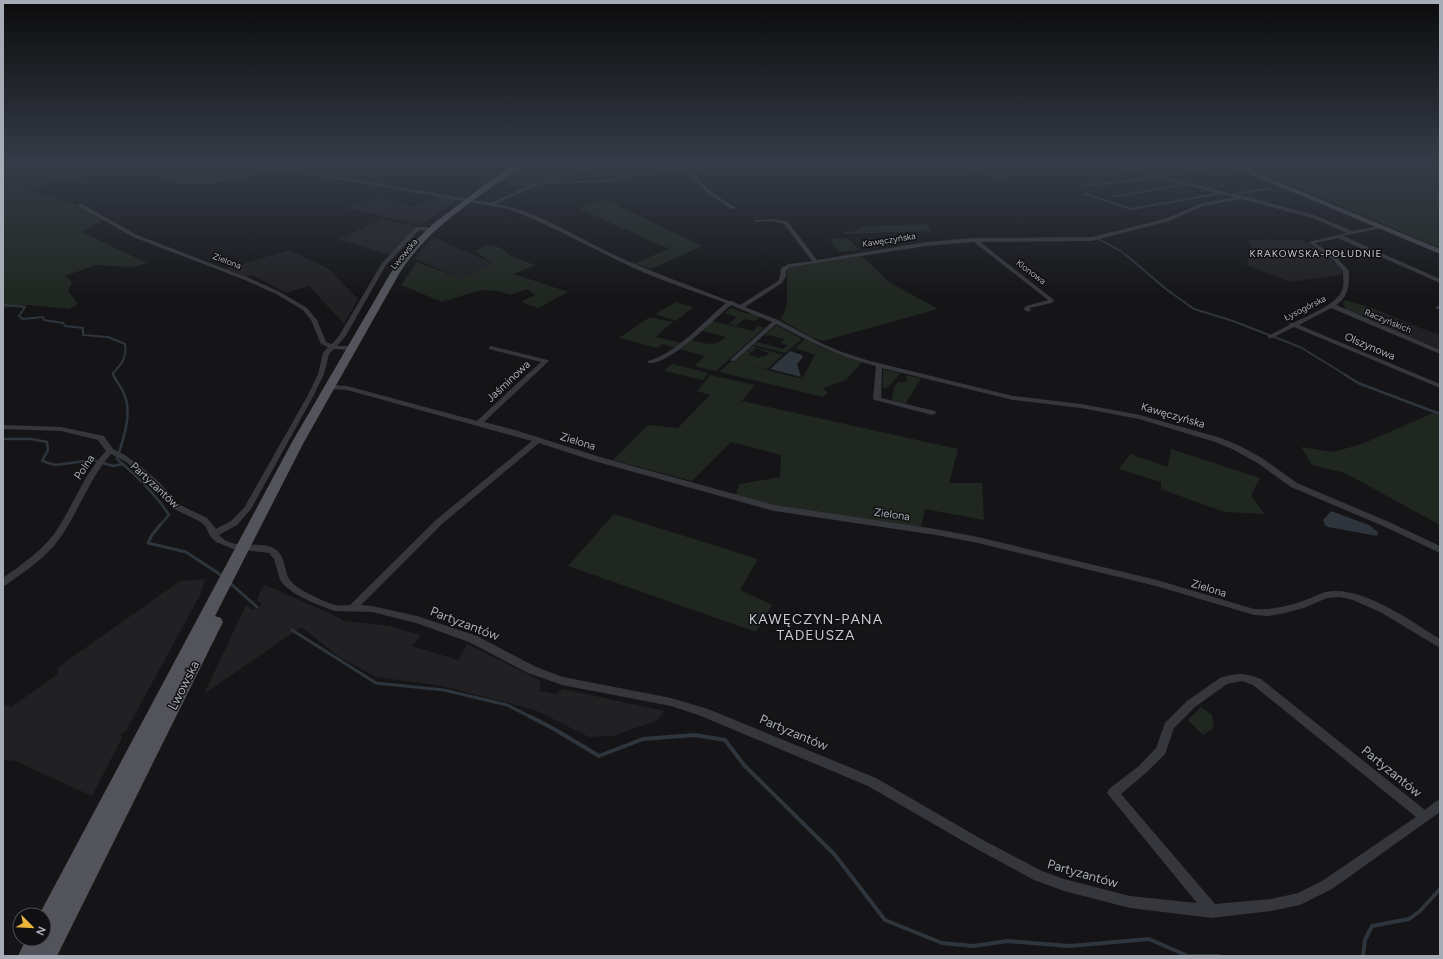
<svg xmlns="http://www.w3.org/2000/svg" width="1443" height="959" font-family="Figtree,sans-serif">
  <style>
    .built { fill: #212124 }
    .green { fill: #202721 }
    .water { fill: #2e353c }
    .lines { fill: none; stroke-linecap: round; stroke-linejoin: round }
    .stream-far4 { stroke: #2e353c; stroke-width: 1.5 }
    .stream-far3 { stroke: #2e353c; stroke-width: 2 }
    .stream-far2 { stroke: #2e353c; stroke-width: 2.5 }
    .stream-far1 { stroke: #2e353c; stroke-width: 3 }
    .stream { stroke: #2e353c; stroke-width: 4 }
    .street { fill: #36373c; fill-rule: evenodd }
    .secondary { fill: #45464c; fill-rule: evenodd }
    .primary { fill: #53545b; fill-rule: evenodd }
    .labels { text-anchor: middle; stroke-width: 3; stroke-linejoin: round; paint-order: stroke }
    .far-street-label { font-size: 9px; fill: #a8acb6; stroke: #101012 }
    .far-neighbourhood-label { font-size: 10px; letter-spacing: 1px; fill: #c9cbd3; stroke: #101012 }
    .street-label { font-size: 11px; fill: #a8acb6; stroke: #101012 }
    .near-street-label { font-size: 13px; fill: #a8acb6; stroke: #101012 }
    .near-neighbourhood-label { font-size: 14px; letter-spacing: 1px; fill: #c9cbd3; stroke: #101012 }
  </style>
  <rect width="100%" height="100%" fill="#151517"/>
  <path class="built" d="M439,196L457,200L427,221L418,225L349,208L376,197L414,207Z
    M383,219L417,227L392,254H385L338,239Z
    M433,237L492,263L461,279L440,270L414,258Z
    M1248,240H1300L1310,244L1330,259L1339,267L1342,272L1341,275L1290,282L1247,265L1251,245Z
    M290,250L329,269L358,299L344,324L309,286L286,293L252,275L247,277L225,269Z
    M1378,310L1420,328L1440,334V350L1398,333L1362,316Z
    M205,579L200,595L127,729L120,735L122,738L92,796L15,761L3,760V704L11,707L58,674L57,668L180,581Z
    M265,585L338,617L344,621L390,626L421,635L412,646L458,660L467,644L541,681L539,691L556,694L563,689L664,711L658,720L613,736L589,737L535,710L443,686L376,677L341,658L301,627L204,694L246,605L253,610L262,604L257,601L260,592Z"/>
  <path class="green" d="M3,162H271L269,165L241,175L209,182L178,181L161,176H90L51,179L37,188L27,190L72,203L87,210L101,221L82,232L147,263L132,267L96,265L65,276L72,282L68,291L78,304L69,309L28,305L3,308Z
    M535,162H549L521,179L538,183L526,187L499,183Z
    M551,162H643L647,170L611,177L578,172L563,181L548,182L524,178Z
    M650,162H696L694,166C684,171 667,170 655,168Z
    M1298,162H1429L1440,166V248L1250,168Z
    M605,199L702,246L651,269L635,263L669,249L577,208Z
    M926,224L932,231L846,234L843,232L856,231V229L862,228V226Z
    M848,238L859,250L839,252L829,239Z
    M488,245L499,247L513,257L535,265L514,274L568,292L538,308L521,302L535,295L527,289L510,295L499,291L481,290L442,302L401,285L417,262L461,279L492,263L475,251Z
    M862,256L889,282L938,309L823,341L813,338L781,320L787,304V269L792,266Z
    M1345,300L1378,310L1362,316L1346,311L1343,303Z
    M676,302L693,307L676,321L655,314Z
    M731,308L748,314L753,312L761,316L755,321L744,319L736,326L729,324L737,317L724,313Z
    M650,317L673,322L655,337L682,343L676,348L662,344L657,348L619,338Z
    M712,321L753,331L758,326L764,328L716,371L694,366L705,356L680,349L692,340C707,344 713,347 726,337L702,331Z
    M776,325L802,339L785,353L753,345L757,342L783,349L788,345L781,343L784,339L768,335L764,336Z
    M805,339L823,348L862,362L846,380L823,388L828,393L823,397L719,372L732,361L735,362L746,351L751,352L749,355L759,358L762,356L765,357L769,353L756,348L752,352L747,350L752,346L783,355L767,369L749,365L802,379L815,355L795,348Z
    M672,364L708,373L703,380L664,371Z
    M883,369L901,373L887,388H883Z
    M710,375L755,385L735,409L742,401L958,449L949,483H982L984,520L925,509L921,527L786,509L735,495L740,484L780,477L781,455L731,442L692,481L613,460L648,425L678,428L710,395L697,391Z
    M907,375L921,379L905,404L892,400L894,387L898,382L901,383L908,380L905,377Z
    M1433,413L1440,416V525L1345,473L1312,465L1301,447L1333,452L1362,444Z
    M1171,449L1260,478L1251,495L1264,514L1224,512L1161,489V482L1119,469L1130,454L1168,467Z
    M614,514L758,559L740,590L772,605L756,632L568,566Z
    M1201,707L1212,715L1214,728L1203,735L1188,720Z"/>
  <path class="water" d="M790,351L802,355L803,357L797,364L801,377L770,369Z
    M1331,511L1369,525L1378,532L1377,536L1328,527L1325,525L1323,520Z"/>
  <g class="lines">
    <path class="stream-far4" d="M1098,239L1121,251L1127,256"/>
    <path class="stream-far3" d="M1126,255L1166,289L1194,309L1233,321L1300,347L1346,375
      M3,305L25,307L19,316L23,319L43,317L44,320L63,323L65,326L83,328V335L108,337L125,344C127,357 122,364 113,373L114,375"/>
    <path class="stream-far2" d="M113,374C116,382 122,387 124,394C133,413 123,440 117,459C137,476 155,493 169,515L159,526
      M1344,374L1358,383L1440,414
      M3,439H31L47,442L48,450L42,461L55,465L93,460L113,466L123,464"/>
    <path class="stream-far1" d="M160,525L152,535L148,543L186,552L224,577
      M230,583L257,607
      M292,630L376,683L444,690L507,705L531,717"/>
    <path class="stream" d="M529,716L554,729L599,756L643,739L695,735L725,740L744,765L835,855L885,920L942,943L974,946L1007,941L1070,946L1149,939L1188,956
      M1191,956H1218
      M1363,956L1365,940L1372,926L1409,919L1420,911L1440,889"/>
    <path class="street" d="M466,162H471L462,168H458V166Z
      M699,162H703L700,168L693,170C702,188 718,197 735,207V209H731C715,198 699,189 689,171L648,173L610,182L544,184L536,186L495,204C534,210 567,232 602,249C643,269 686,284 729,301H733L734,302L740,305L778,281L780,276L781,268L789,264L812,261L784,224L773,221L754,222V221L756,220L773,219L788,222L817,260L926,242L974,238L1092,237L1165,219L1200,204L1235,197L1223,194L1131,210L1082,194L1086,193L1131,208L1216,193L1187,185L1115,197L1113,196L1182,184L1159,178L1080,187V186L1082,185L1154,177L1104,162H1111L1133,168L1160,164L1162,165L1161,166L1138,170L1232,194L1269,187L1271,188V189L1237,195L1245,196L1317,216L1352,231L1381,226V228L1343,236L1440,279V283L1338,238L1315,243L1336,257L1349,271C1349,285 1349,297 1336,305L1440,350V354L1331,308L1299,325L1440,384V388L1294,327L1272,338H1268V336L1289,325L1290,323H1293C1308,315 1340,304 1343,287C1344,282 1343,276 1343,271L1332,259L1308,242L1347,233L1313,218L1241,199L1203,206L1169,221L1092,241L980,242L1054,300L1052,303L1030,308L1031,310L1028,312L1023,309L1026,306L1048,300L974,242L926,246L790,267L786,270V276L782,283L745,307L778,320L823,344L842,352L870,361L1013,396L1081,404L1140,415L1221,438L1238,445L1262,458L1297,483L1389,522L1440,546V553L1383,526L1291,487L1256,462L1232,449L1215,442L1139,419L1081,408L1013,400L882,368L881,398L935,411L936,413L932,415L875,400L873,399L876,366C840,357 809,341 776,324L735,361H731V359L772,322L731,305C714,319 669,366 648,363V361C677,353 703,322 726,303C699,293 672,284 645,273C599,253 556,227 509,209L270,167L244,177L208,184L177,183L175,182L177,181L208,182L241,175L270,165L491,203L533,184L544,182L610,180L648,171L688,169L696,166Z
      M980,162H987L972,167L1002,176V178L968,169L967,166Z
      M1176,162H1182L1194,168L1229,163L1231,164L1194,170Z
      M1428,162L1440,164V166L1429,163Z
      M78,204H82L89,208L137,235L249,278L280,292L307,308L317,320L326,342L332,344L339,336L382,263L416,227H427L430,229L427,231L419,230L386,265L345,337L337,346H350L353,348L350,350L334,349L329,354L324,374L314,395L251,509L237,525L219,535C234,552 259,539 275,549C285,555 284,569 289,579C294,588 324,602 335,605C339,606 345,605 350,605L436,520L532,441L347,390L331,389L328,387L331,385L347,386L477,421L510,390L541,362L489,349V347L491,346L548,360L549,361L484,422L515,430L600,457L774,505L936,529L978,537L1157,580L1254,609C1273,610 1290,606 1308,599C1314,597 1319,594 1325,592C1361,584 1411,621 1440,639V648L1382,613L1353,600L1340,597L1327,598L1304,608L1281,614L1268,616L1254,615L1156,586L978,543L936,535L774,511L594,461L539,443L442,524L361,605L372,606L417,616L477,636L536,667L563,677L671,698L708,709L876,778L983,840L1042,871L1064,879L1130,896L1197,903L1107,793L1109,789L1139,766L1156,748L1165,723L1187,701L1220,678C1239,672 1243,673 1261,679L1425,810L1436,801L1440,800V812L1332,889L1300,905L1271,911L1212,918L1130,908L1064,891L1034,880L975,848L868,786L701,716L671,706L562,685L528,673L469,642L416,623L372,612L334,611L311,602L294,593L285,586L280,580L274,559L269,553L233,549L216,542L210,536L206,527L201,522L172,508L144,477L126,462L111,454C89,479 79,511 60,538C46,558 25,571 6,585L3,586V578C21,565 40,552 54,534C73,507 83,475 106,451L98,440L61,431L3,429V425L61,427L104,436L113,449L125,455L144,469L160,483L178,504L207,518L216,529L231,521L244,508L308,395L318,374L323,353L328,347L321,344L311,320L303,310L276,294L245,280L133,237L78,206ZM1242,681L1253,685L1416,817L1322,881L1298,893L1271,899L1215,904L1121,794L1147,772L1165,754L1174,728L1195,707L1227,684Z
      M1440,305V309H1436V307Z"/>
    <path class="secondary" d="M1221,162H1230L1240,166L1272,162H1291L1288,164L1247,169L1440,249V254Z"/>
    <path class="primary" d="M521,162H529C521,170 506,177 496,184C459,210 423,235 399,274L304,442L215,616L221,618L223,622L57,956H18L26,939H44V915H39L292,442L390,274L411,245L433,224L499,174Z"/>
  </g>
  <linearGradient id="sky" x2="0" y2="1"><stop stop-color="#0c0c0d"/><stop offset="0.55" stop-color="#353b47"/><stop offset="1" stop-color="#353b47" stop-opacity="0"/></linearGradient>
  <rect width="1443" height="296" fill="url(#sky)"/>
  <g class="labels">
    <g class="far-street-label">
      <text transform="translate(889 240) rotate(-9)" y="3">Kawęczyńska</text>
      <text transform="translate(404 254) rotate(-50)" y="3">Lwowska</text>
      <text transform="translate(227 261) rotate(21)" y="3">Zielona</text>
      <text transform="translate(1031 272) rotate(37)" y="3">Klonowa</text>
      <text transform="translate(1305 308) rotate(-27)" y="3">Łysogórska</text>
      <text transform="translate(1388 321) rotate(22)" y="3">Raczyńskich</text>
    </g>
    <g class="far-neighbourhood-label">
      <text x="1316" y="257">KRAKOWSKA-POŁUDNIE</text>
    </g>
    <g class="street-label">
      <text transform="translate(1370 346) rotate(23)" y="4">Olszynowa</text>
      <text transform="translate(508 381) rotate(-43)" y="4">Jaśminowa</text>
      <text transform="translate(1173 415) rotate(16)" y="4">Kawęczyńska</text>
      <text transform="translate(578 441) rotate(17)" y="4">Zielona</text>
      <text transform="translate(84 467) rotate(-56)" y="4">Polna</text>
      <text transform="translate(155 485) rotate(43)" y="4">Partyzantów</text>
      <text transform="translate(892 514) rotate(8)" y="4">Zielona</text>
      <text transform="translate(1209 588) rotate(17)" y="4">Zielona</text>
    </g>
    <g class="near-street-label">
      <text transform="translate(465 623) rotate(21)" y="5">Partyzantów</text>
      <text transform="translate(183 685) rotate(-63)" y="5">Lwowska</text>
      <text transform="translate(794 732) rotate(23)" y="5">Partyzantów</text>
      <text transform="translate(1392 771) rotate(39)" y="5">Partyzantów</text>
      <text transform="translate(1083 873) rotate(16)" y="5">Partyzantów</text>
    </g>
    <g class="near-neighbourhood-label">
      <text x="816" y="624">KAWĘCZYN-PANA<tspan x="816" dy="16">TADEUSZA</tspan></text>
    </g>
  </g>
  <rect width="1443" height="959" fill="none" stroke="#a8acb6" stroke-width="8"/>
  <g transform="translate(32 927) rotate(114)"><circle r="19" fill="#101012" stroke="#4d4e54"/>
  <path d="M0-3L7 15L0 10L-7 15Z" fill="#e8b43c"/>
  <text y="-6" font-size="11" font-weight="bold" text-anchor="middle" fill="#a8acb6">N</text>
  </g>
</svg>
